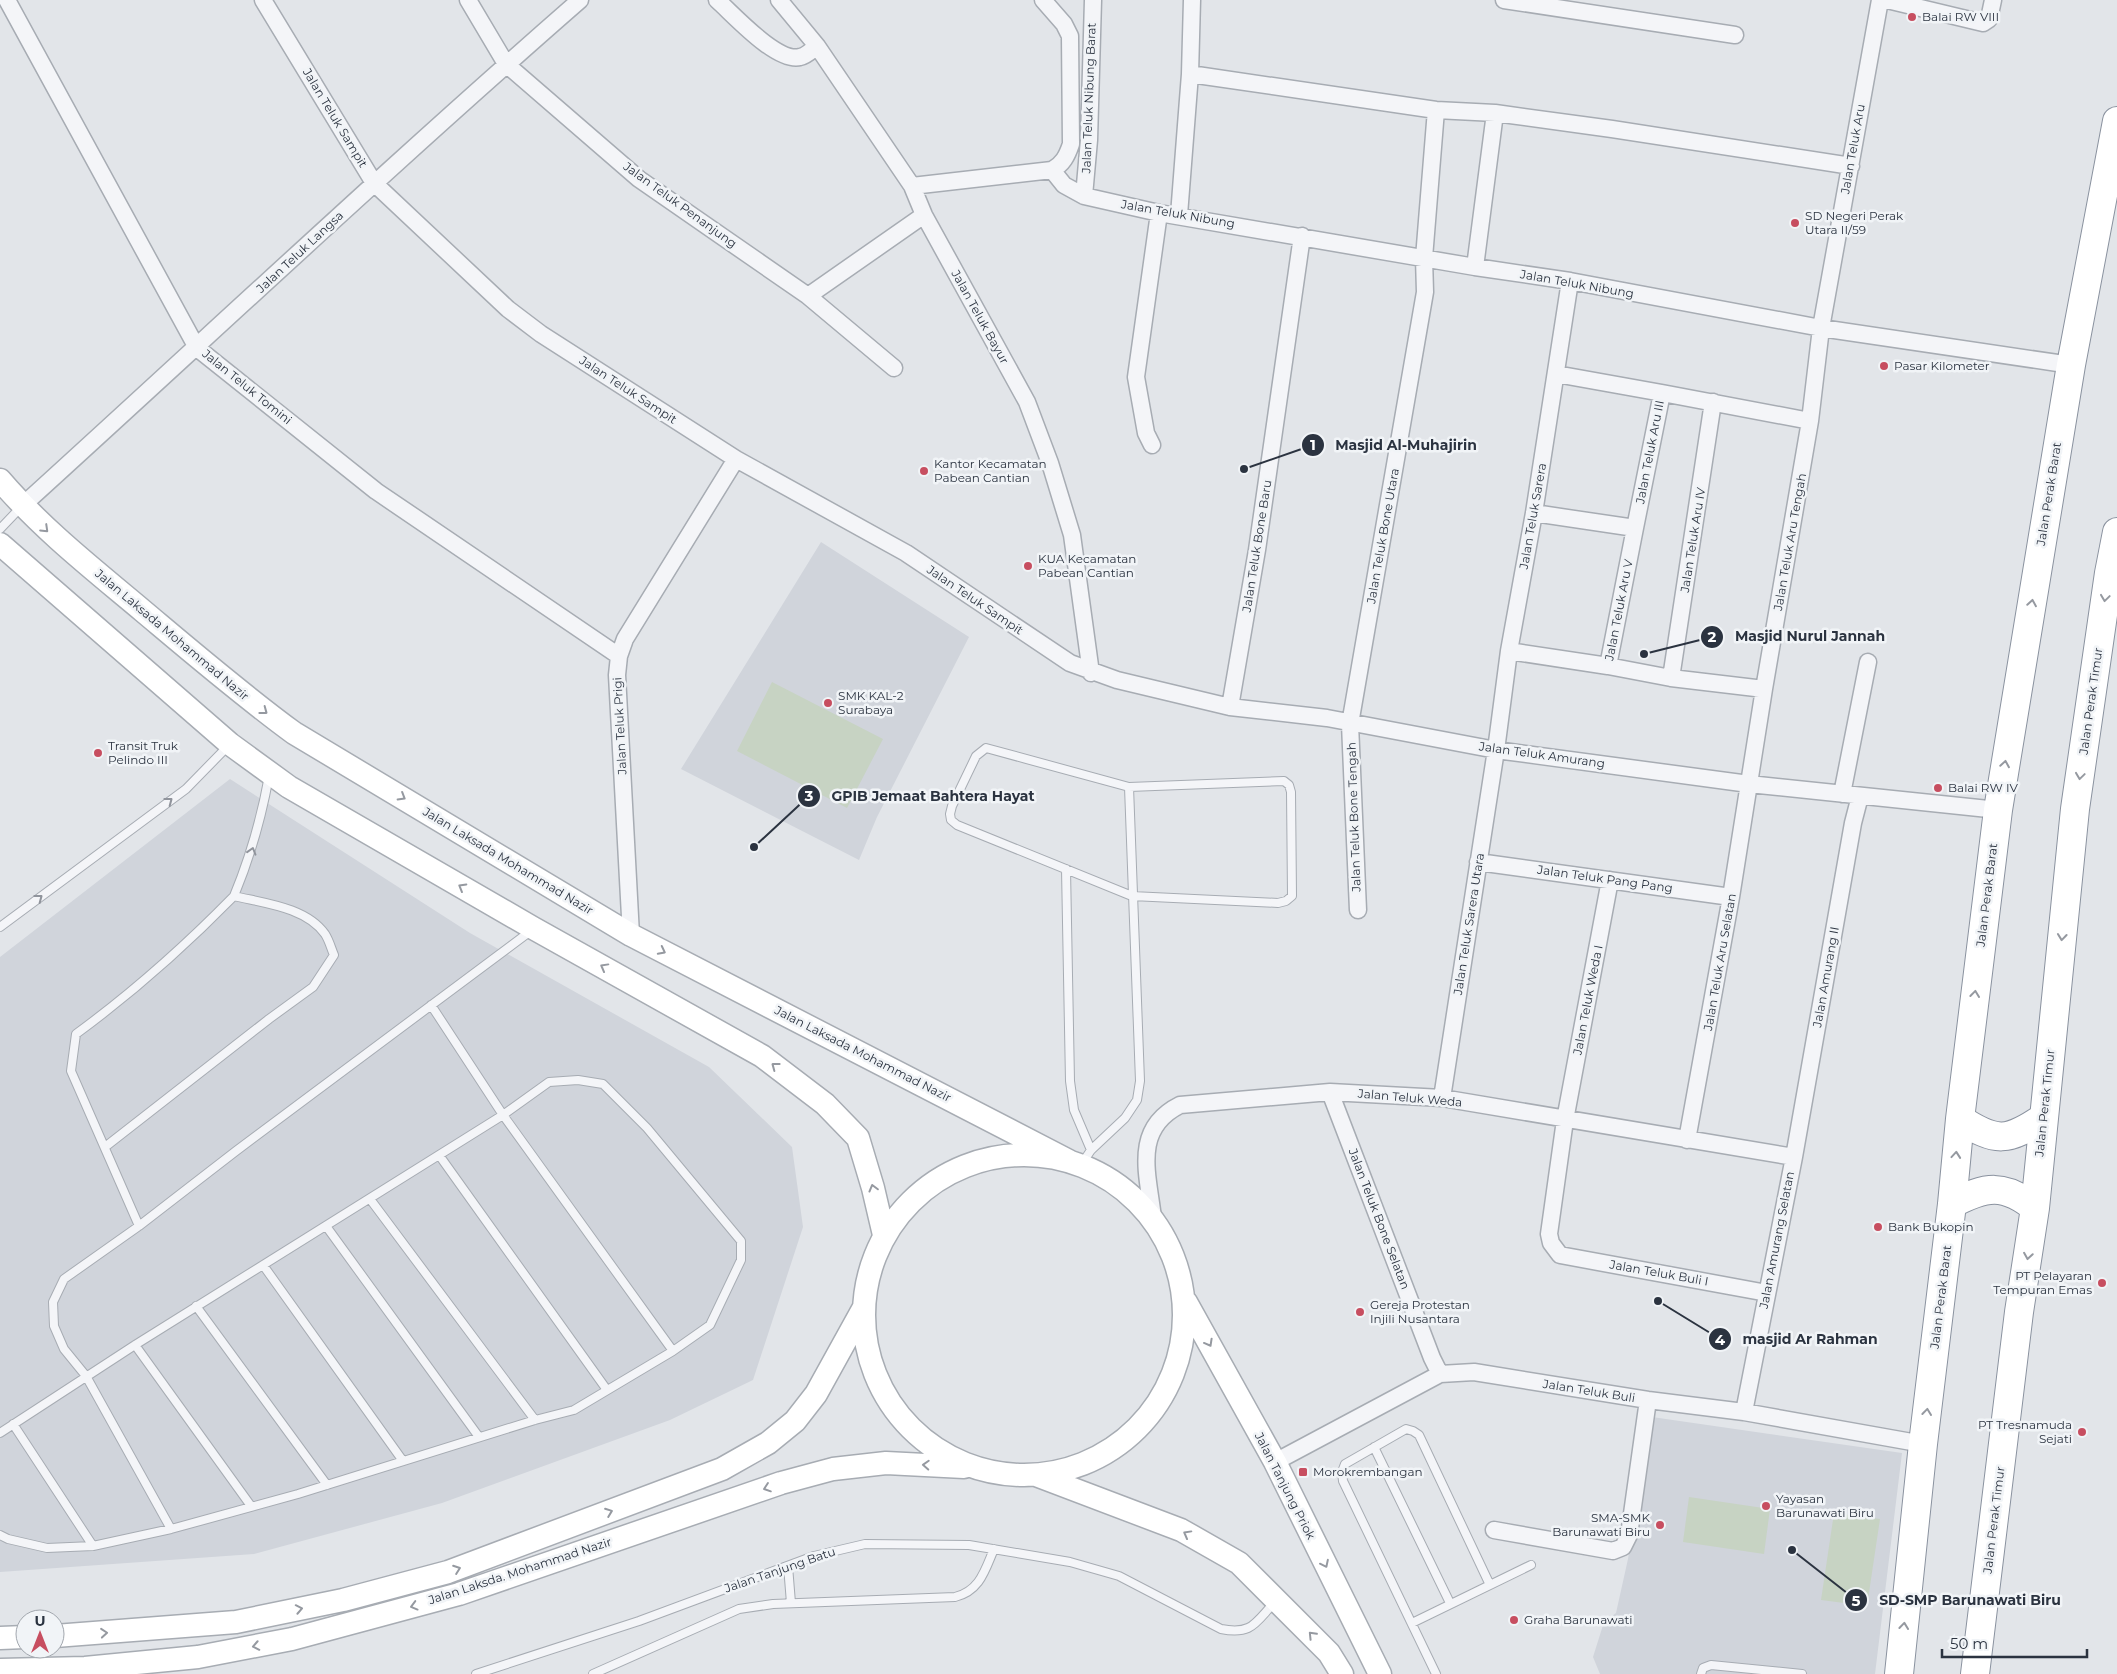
<svg xmlns="http://www.w3.org/2000/svg" width="2117" height="1674" font-family="Montserrat,sans-serif">
  <style>
    .built { fill: #d0d4db }
    .green { fill: #c7d3c3 }
    .lines { fill: none; stroke-linecap: round; stroke-linejoin: round }
    .lane-casing { stroke: #a7acb3; stroke-width: 10 }
    .street-casing { stroke: #a7acb3; stroke-width: 19 }
    .secondary-casing { stroke: #a7acb3; stroke-width: 25 }
    .highway-casing { stroke: #8a929f; stroke-width: 30 }
    .lane { stroke: #f4f5f8; stroke-width: 8 }
    .street { stroke: #f4f5f8; stroke-width: 16 }
    .secondary { stroke: #fff; stroke-width: 22 }
    .highway { stroke: #fff; stroke-width: 28 }
    .oneway { stroke: #9599a0 }
    .oneway2 { stroke: #90949c }
    .poi-dot { fill: #c74e60; stroke: #f1f4f7; stroke-width: 2 }
    .labels { text-anchor: middle; stroke-width: 5; stroke-linejoin: round; paint-order: stroke }
    .poi-label { font-size: 12px; fill: #2b3340; stroke: #f1f4f7; text-anchor: start }
    .street-label { font-size: 12px; fill: #2b3340; stroke: #f1f4f7 }
    .leader { fill: none; stroke: #2b3340; stroke-width: 2 }
    .callout-dot { fill: #2b3340; stroke: #f1f4f7; stroke-width: 2 }
    .mark-label { font-size: 15px; text-anchor: middle; font-weight: bold; fill: #fff }
    .callout-label { font-size: 14px; text-anchor: middle; font-weight: bold; fill: #2b3340; stroke: #f1f4f7; stroke-width: 5; stroke-linejoin: round; paint-order: stroke }
  </style>
  <rect width="100%" height="100%" fill="#e2e5e9"/>
  <path class="built" d="M821,542L969,637L877,817L859,860L681,769Z
    M230,779L470,933L709,1067L792,1147L803,1227L753,1380L670,1420L442,1503L254,1554L0,1572V957Z
    M1652,1417L1902,1453L1875,1674H1600L1593,1657L1604,1622L1616,1613L1628,1559Z"/>
  <path class="green" d="M772,682L883,739L847,808L737,751Z
    M1689,1497L1770,1509L1764,1554L1683,1542Z
    M1834,1513L1880,1519L1867,1606L1821,1600Z"/>
  <g class="lines">
    <defs>
      <path id="lane" d="M0,529L22,506
        M986,748L1129,787L1284,781L1289,785L1291,792L1292,896L1286,901L1278,903L1132,896L957,825L951,820L950,814L952,806L976,756Z
        M1066,869L1070,1081L1074,1110L1091,1150
        M234,896C251,855 261,820 269,776
        M0,927L186,789L229,745
        M431,1005L503,1115L673,1351
        M105,1147L269,1019L313,987L334,955C331,948 329,940 325,934C306,907 263,903 234,896C185,946 132,993 76,1034L71,1071L139,1226
        M439,1155L607,1390
        M1081,1165L1091,1150L1125,1118L1137,1100L1140,1081L1129,787
        M370,1199L535,1420
        M326,1226L479,1437
        M263,1265L403,1461
        M196,1306L327,1485
        M135,1345L251,1506
        M13,1424L93,1546
        M0,1433L135,1345L503,1115L549,1082L578,1080L603,1084L647,1128L741,1241V1260L710,1325L673,1351L574,1410L535,1420L298,1494L171,1529L93,1546L47,1548L8,1539L0,1535
        M1374,1447L1450,1603
        M171,1529L86,1376L64,1349L54,1326L53,1302L64,1279L139,1226L236,1151L532,930
        M788,1566L791,1603
        M1412,1623L1531,1565
        M476,1674L639,1621L814,1556L865,1544L969,1545L1070,1562L1119,1576L1221,1629C1252,1635 1255,1623 1274,1603
        M593,1674L739,1609L773,1604L955,1597C980,1591 985,1570 994,1549
        M1436,1674L1343,1481L1342,1472L1345,1464L1406,1429L1413,1431L1419,1435L1490,1585
        M1701,1674L1703,1668L1711,1665L1802,1674"/>
      <path id="street" d="M7,0L197,348L376,491L619,656
        M263,0L374,183L508,309L541,334L736,459L906,553L1070,663L1117,680L1230,707L1327,718L1496,750L1749,784L1998,810
        M468,0L506,64L639,179L808,296L924,215
        M717,0C734,15 777,63 800,57C806,56 812,50 817,46
        M779,0L817,46L912,186L924,215L1027,402L1050,463L1072,535L1091,673
        M1504,0L1735,35
        M1887,0L1983,23L1989,19L1993,0
        M1190,74L1436,110L1495,113L1612,129L1851,166
        M1052,170L1064,185L1084,196L1159,213L1475,267L1570,281L1821,328L2071,365
        M912,186L1052,170C1063,164 1067,156 1071,144L1070,36L1064,24L1043,0
        M1084,196L1089,140L1093,0
        M1179,215L1190,74L1192,0
        M1475,267L1495,113
        M808,296L894,368
        M1556,374L1662,393L1635,528
        M1662,393L1810,421
        M1152,445L1146,433L1136,377L1159,213
        M22,506C208,337 391,165 580,0
        M1534,513L1635,528L1608,666L1671,678L1764,689
        M1509,651L1608,666
        M1671,678L1713,402
        M1230,707L1257,550L1302,236
        M1842,794L1868,662
        M1478,862L1731,897
        M1610,880L1565,1120L1549,1234L1551,1243L1560,1255L1767,1293
        M1358,910L1350,724L1425,292L1424,258L1436,110
        M631,935L617,675L619,656L625,639L736,459
        M1330,1092L1432,1358L1440,1374
        M1442,1098L1496,750L1509,651L1534,513L1570,281
        M1687,1140L1731,897L1764,689L1810,421L1821,328L1880,0
        M1153,1218C1148,1174 1132,1129 1180,1105L1330,1092L1442,1098L1794,1157
        M1744,1412L1794,1157L1853,823L1860,796
        M1275,1462L1440,1374L1474,1372L1648,1400L1744,1412L1923,1444
        M1494,1530L1613,1551L1623,1547L1629,1535L1648,1400"/>
      <path id="secondary" d="M0,480C43,530 93,569 143,611C193,653 242,695 294,733L631,935L1069,1161
        M0,544L230,744L289,787L533,928L762,1056L825,1104L858,1138L873,1188L884,1235
        M864 1315a160 160 0 1 1 320 0a160 160 0 1 1-320 0Z
        M1186,1302L1275,1462L1380,1674
        M1036,1475L1181,1530L1239,1563L1329,1653L1342,1674
        M55,1636L236,1622L343,1600L448,1572L722,1469L768,1443L795,1421L816,1394L863,1309
        M0,1638L25,1637
        M0,1670L85,1668L198,1657L292,1639L459,1594L781,1483L833,1469L886,1463L964,1467"/>
      <path id="highway" d="M1960,1119C1996,1143 2008,1142 2044,1117
        M1952,1204C1986,1186 2004,1183 2035,1208
        M1899,1674L1923,1444L1952,1204L1960,1119L1998,810L2071,365L2117,121
        M1975,1674L2019,1312L2035,1208L2075,809L2109,573L2117,532"/>
    </defs>
    <use href="#lane" class="lane-casing"/>
    <use href="#street" class="street-casing"/>
    <use href="#secondary" class="secondary-casing"/>
    <use href="#highway" class="highway-casing"/>
    <use href="#lane" class="lane"/>
    <use href="#street" class="street"/>
    <use href="#secondary" class="secondary"/>
    <use href="#highway" class="highway"/>
  </g>
  <defs><path id="oneway-chevron" d="M-2-3.5L2.5 0L-2 3.5" fill="none" stroke-width="1.6" stroke-linecap="round" stroke-linejoin="round" transform="scale(1.25)"/></defs>
  <g class="oneway">
    <use href="#oneway-chevron" transform="translate(45 529) rotate(44)"/>
    <use href="#oneway-chevron" transform="translate(2105 598) rotate(98)"/>
    <use href="#oneway-chevron" transform="translate(2032 603) rotate(-81)"/>
    <use href="#oneway-chevron" transform="translate(264 711) rotate(37)"/>
    <use href="#oneway-chevron" transform="translate(2005 764) rotate(-81)"/>
    <use href="#oneway-chevron" transform="translate(2080 776) rotate(98)"/>
    <use href="#oneway-chevron" transform="translate(402 797) rotate(31)"/>
    <use href="#oneway-chevron" transform="translate(462 887) rotate(-150)"/>
    <use href="#oneway-chevron" transform="translate(2062 937) rotate(96)"/>
    <use href="#oneway-chevron" transform="translate(662 951) rotate(27)"/>
    <use href="#oneway-chevron" transform="translate(604 967) rotate(-151)"/>
    <use href="#oneway-chevron" transform="translate(1975 994) rotate(-83)"/>
    <use href="#oneway-chevron" transform="translate(775 1066) rotate(-143)"/>
    <use href="#oneway-chevron" transform="translate(1956 1155) rotate(-85)"/>
    <use href="#oneway-chevron" transform="translate(873 1188) rotate(-105)"/>
    <use href="#oneway-chevron" transform="translate(2028 1256) rotate(99)"/>
    <use href="#oneway-chevron" transform="translate(1209 1343) rotate(61)"/>
    <use href="#oneway-chevron" transform="translate(1927 1412) rotate(-83)"/>
    <use href="#oneway-chevron" transform="translate(926 1465) rotate(-177)"/>
    <use href="#oneway-chevron" transform="translate(767 1488) rotate(161)"/>
    <use href="#oneway-chevron" transform="translate(609 1512) rotate(-21)"/>
    <use href="#oneway-chevron" transform="translate(1187 1534) rotate(-151)"/>
    <use href="#oneway-chevron" transform="translate(1325 1564) rotate(64)"/>
    <use href="#oneway-chevron" transform="translate(457 1569) rotate(-20)"/>
    <use href="#oneway-chevron" transform="translate(414 1606) rotate(165)"/>
    <use href="#oneway-chevron" transform="translate(299 1609) rotate(-11)"/>
    <use href="#oneway-chevron" transform="translate(1904 1626) rotate(-84)"/>
    <use href="#oneway-chevron" transform="translate(104 1633) rotate(-5)"/>
    <use href="#oneway-chevron" transform="translate(1312 1635) rotate(-134)"/>
    <use href="#oneway-chevron" transform="translate(256 1646) rotate(169)"/>
  </g>
  <g class="oneway2">
    <use href="#oneway-chevron" transform="translate(169 801) rotate(-37)"/>
    <use href="#oneway-chevron" transform="translate(252 851) rotate(-73)"/>
    <use href="#oneway-chevron" transform="translate(39 898) rotate(-37)"/>
  </g>
  <g class="poi-dot">
    <circle cx="1912" cy="17" r="5"/>
    <circle cx="1795" cy="223" r="5"/>
    <circle cx="1884" cy="366" r="5"/>
    <circle cx="924" cy="471" r="5"/>
    <circle cx="1028" cy="566" r="5"/>
    <circle cx="828" cy="703" r="5"/>
    <circle cx="98" cy="753" r="5"/>
    <circle cx="1938" cy="788" r="5"/>
    <circle cx="1878" cy="1227" r="5"/>
    <circle cx="2102" cy="1283" r="5"/>
    <circle cx="1360" cy="1312" r="5"/>
    <circle cx="2082" cy="1432" r="5"/>
    <rect x="1298" y="1467" width="10" height="10" rx="2.5"/>
    <circle cx="1766" cy="1506" r="5"/>
    <circle cx="1660" cy="1525" r="5"/>
    <circle cx="1514" cy="1620" r="5"/>
  </g>
  <g class="labels">
    <g class="poi-label">
      <text x="1922" y="21">Balai RW VIII</text>
      <text x="1805" y="220">SD Negeri Perak<tspan x="1805" dy="14">Utara II/59</tspan></text>
      <text x="1894" y="370">Pasar Kilometer</text>
      <text x="934" y="468">Kantor Kecamatan<tspan x="934" dy="14">Pabean Cantian</tspan></text>
      <text x="1038" y="563">KUA Kecamatan<tspan x="1038" dy="14">Pabean Cantian</tspan></text>
      <text x="838" y="700">SMK KAL-2<tspan x="838" dy="14">Surabaya</tspan></text>
      <text x="108" y="750">Transit Truk<tspan x="108" dy="14">Pelindo III</tspan></text>
      <text x="1948" y="792">Balai RW IV</text>
      <text x="1888" y="1231">Bank Bukopin</text>
      <text x="2092" y="1280" text-anchor="end">PT Pelayaran<tspan x="2092" dy="14">Tempuran Emas</tspan></text>
      <text x="1370" y="1309">Gereja Protestan<tspan x="1370" dy="14">Injili Nusantara</tspan></text>
      <text x="2072" y="1429" text-anchor="end">PT Tresnamuda<tspan x="2072" dy="14">Sejati</tspan></text>
      <text x="1313" y="1476">Morokrembangan</text>
      <text x="1776" y="1503">Yayasan<tspan x="1776" dy="14">Barunawati Biru</tspan></text>
      <text x="1650" y="1522" text-anchor="end">SMA-SMK<tspan x="1650" dy="14">Barunawati Biru</tspan></text>
      <text x="1524" y="1624">Graha Barunawati</text>
    </g>
    <g class="street-label">
      <text transform="translate(1089 98) rotate(-88)" y="4">Jalan Teluk Nibung Barat</text>
      <text transform="translate(335 118) rotate(59)" y="4">Jalan Teluk Sampit</text>
      <text transform="translate(1853 149) rotate(-80)" y="4">Jalan Teluk Aru</text>
      <text transform="translate(680 205) rotate(36)" y="4">Jalan Teluk Penanjung</text>
      <text transform="translate(1178 214) rotate(10)" y="4">Jalan Teluk Nibung</text>
      <text transform="translate(300 252) rotate(-43)" y="4">Jalan Teluk Langsa</text>
      <text transform="translate(1577 284) rotate(10)" y="4">Jalan Teluk Nibung</text>
      <text transform="translate(980 317) rotate(61)" y="4">Jalan Teluk Bayur</text>
      <text transform="translate(247 387) rotate(39)" y="4">Jalan Teluk Tomini</text>
      <text transform="translate(628 390) rotate(33)" y="4">Jalan Teluk Sampit</text>
      <text transform="translate(1650 452) rotate(-79)" y="4">Jalan Teluk Aru III</text>
      <text transform="translate(2049 494) rotate(-81)" y="4">Jalan Perak Barat</text>
      <text transform="translate(1533 516) rotate(-80)" y="4">Jalan Teluk Sarera</text>
      <text transform="translate(1383 536) rotate(-80)" y="4">Jalan Teluk Bone Utara</text>
      <text transform="translate(1693 540) rotate(-81)" y="4">Jalan Teluk Aru IV</text>
      <text transform="translate(1790 542) rotate(-80)" y="4">Jalan Teluk Aru Tengah</text>
      <text transform="translate(1257 546) rotate(-81)" y="4">Jalan Teluk Bone Baru</text>
      <text transform="translate(975 600) rotate(34)" y="4">Jalan Teluk Sampit</text>
      <text transform="translate(1619 610) rotate(-79)" y="4">Jalan Teluk Aru V</text>
      <text transform="translate(172 635) rotate(40)" y="4">Jalan Laksada Mohammad Nazir</text>
      <text transform="translate(2091 701) rotate(-82)" y="4">Jalan Perak Timur</text>
      <text transform="translate(620 726) rotate(-93)" y="4">Jalan Teluk Prigi</text>
      <text transform="translate(1542 755) rotate(8)" y="4">Jalan Teluk Amurang</text>
      <text transform="translate(1354 817) rotate(-92)" y="4">Jalan Teluk Bone Tengah</text>
      <text transform="translate(508 861) rotate(31)" y="4">Jalan Laksada Mohammad Nazir</text>
      <text transform="translate(1605 879) rotate(8)" y="4">Jalan Teluk Pang Pang</text>
      <text transform="translate(1987 895) rotate(-83)" y="4">Jalan Perak Barat</text>
      <text transform="translate(1469 924) rotate(-81)" y="4">Jalan Teluk Sarera Utara</text>
      <text transform="translate(1720 962) rotate(-80)" y="4">Jalan Teluk Aru Selatan</text>
      <text transform="translate(1826 977) rotate(-80)" y="4">Jalan Amurang II</text>
      <text transform="translate(1588 1000) rotate(-79)" y="4">Jalan Teluk Weda I</text>
      <text transform="translate(863 1054) rotate(27)" y="4">Jalan Laksada Mohammad Nazir</text>
      <text transform="translate(1410 1098) rotate(5)" y="4">Jalan Teluk Weda</text>
      <text transform="translate(2045 1103) rotate(-84)" y="4">Jalan Perak Timur</text>
      <text transform="translate(1379 1219) rotate(69)" y="4">Jalan Teluk Bone Selatan</text>
      <text transform="translate(1777 1240) rotate(-79)" y="4">Jalan Amurang Selatan</text>
      <text transform="translate(1659 1273) rotate(10)" y="4">Jalan Teluk Buli I</text>
      <text transform="translate(1941 1297) rotate(-83)" y="4">Jalan Perak Barat</text>
      <text transform="translate(1589 1391) rotate(9)" y="4">Jalan Teluk Buli</text>
      <text transform="translate(1285 1486) rotate(63)" y="4">Jalan Tanjung Priok</text>
      <text transform="translate(1994 1520) rotate(-83)" y="4">Jalan Perak Timur</text>
      <text transform="translate(780 1570) rotate(-19)" y="4">Jalan Tanjung Batu</text>
      <text transform="translate(520 1571) rotate(-18)" y="4">Jalan Laksda. Mohammad Nazir</text>
    </g>
  </g>
  <path class="leader" d="M1244 469L1313 445M1644 654L1712 637M754 847L809 796M1658 1301L1720 1339M1792 1550L1856 1600"/>
  <g class="callout-dot">
    <circle cx="1244" cy="469" r="5"/>
    <circle cx="1644" cy="654" r="5"/>
    <circle cx="754" cy="847" r="5"/>
    <circle cx="1658" cy="1301" r="5"/>
    <circle cx="1792" cy="1550" r="5"/>
    <circle cx="1313" cy="445" r="12"/>
    <circle cx="1712" cy="637" r="12"/>
    <circle cx="809" cy="796" r="12"/>
    <circle cx="1720" cy="1339" r="12"/>
    <circle cx="1856" cy="1600" r="12"/>
  </g>
  <g class="mark-label">
    <text x="1313" y="450">1</text>
    <text x="1712" y="642">2</text>
    <text x="809" y="801">3</text>
    <text x="1720" y="1345">4</text>
    <text x="1856" y="1606">5</text>
  </g>
  <g class="callout-label">
    <text x="1406" y="450">Masjid Al-Muhajirin</text>
    <text x="1810" y="641">Masjid Nurul Jannah</text>
    <text x="933" y="801">GPIB Jemaat Bahtera Hayat</text>
    <text x="1810" y="1344">masjid Ar Rahman</text>
    <text x="1970" y="1605">SD-SMP Barunawati Biru</text>
  </g>
  <g transform="translate(40 1634)"><circle r="24" fill="#f1f4f7" stroke="#a2a7ae"/>
  <path d="M0-4L9 19L0 12L-9 19Z" fill="#c74e60"/>
  <text y="-8" font-size="14" font-weight="bold" text-anchor="middle" fill="#2b3340">U</text>
  </g>
  <path d="M1942 1649v8h145v-8" fill="none" stroke="#2b3340" stroke-width="2.5"/>
  <text x="1950" y="1649" font-size="15" fill="#2b3340" stroke="#f1f4f7" stroke-width="4" paint-order="stroke">50 m</text>
</svg>
